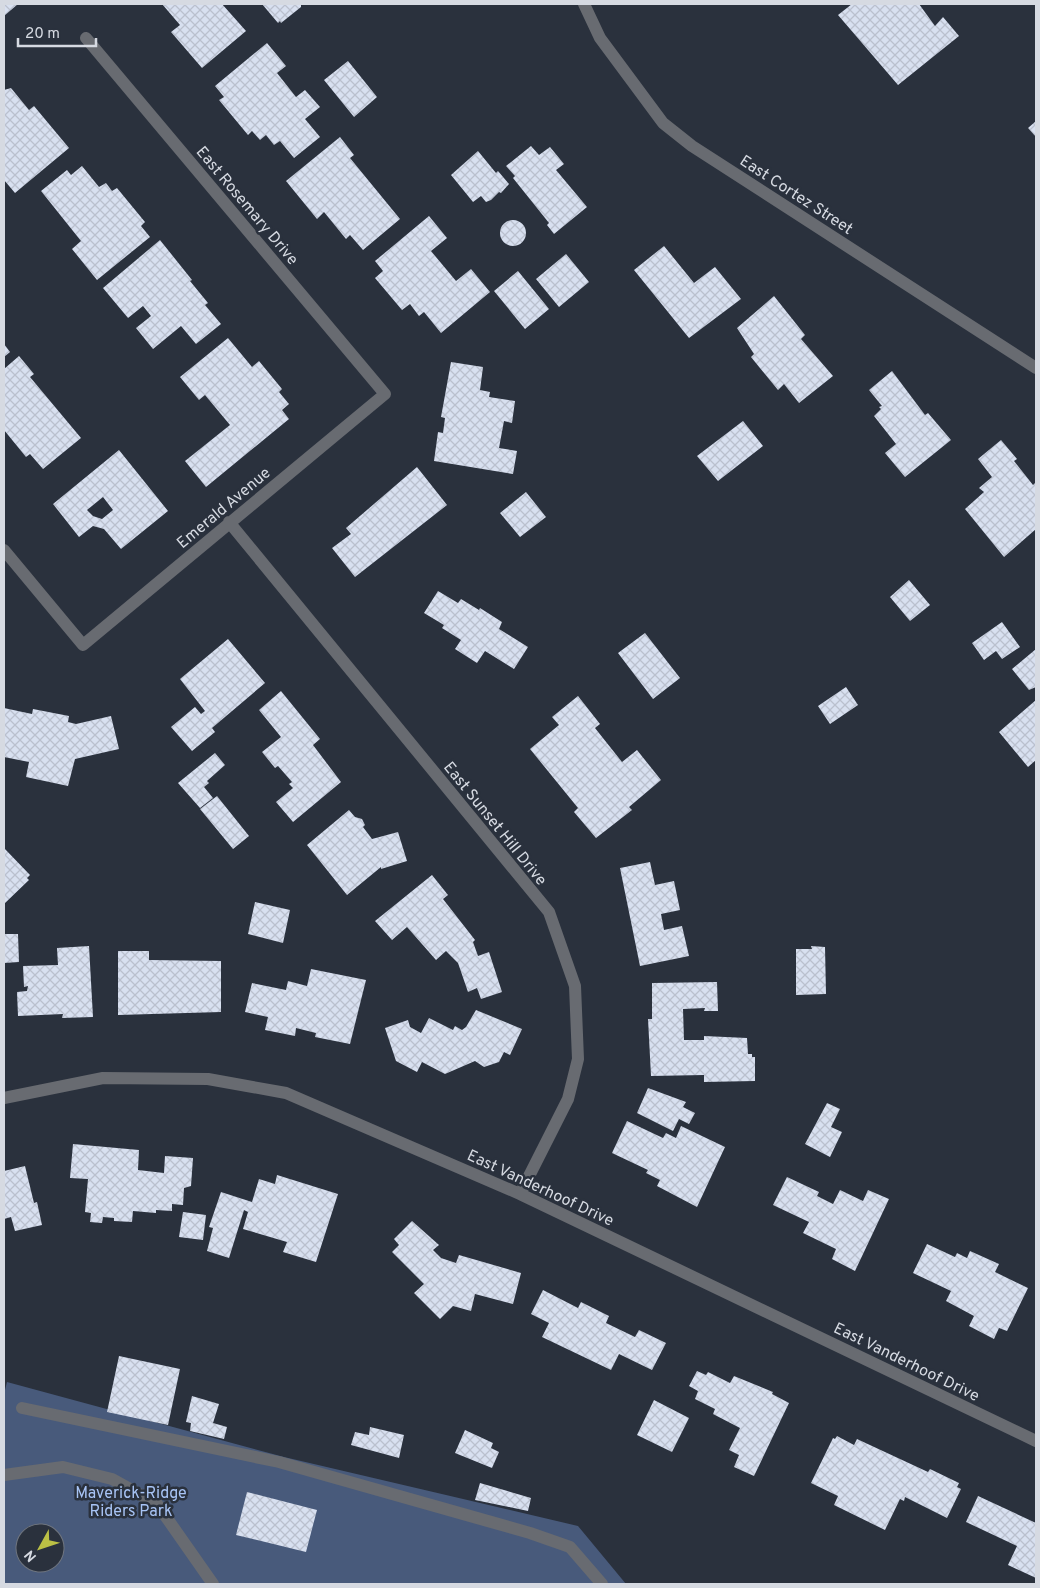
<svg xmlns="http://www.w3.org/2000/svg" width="1040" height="1588" font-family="Overpass,sans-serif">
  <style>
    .green { fill: #485a7b; fill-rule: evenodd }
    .building { fill: url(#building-cross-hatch); fill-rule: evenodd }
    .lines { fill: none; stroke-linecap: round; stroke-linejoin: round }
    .minor { stroke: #686b71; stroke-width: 12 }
    .labels { text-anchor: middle; stroke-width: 5; stroke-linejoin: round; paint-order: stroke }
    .street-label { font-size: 16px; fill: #d6dae2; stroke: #2a313d }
    .park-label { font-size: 16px; fill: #a8c4f5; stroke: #2a313d }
  </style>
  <defs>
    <pattern id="building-cross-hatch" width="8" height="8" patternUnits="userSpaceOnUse" patternTransform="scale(1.25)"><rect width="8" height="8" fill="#d8e0f0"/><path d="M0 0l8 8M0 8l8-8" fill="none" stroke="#bac0ce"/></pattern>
  </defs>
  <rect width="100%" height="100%" fill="#2a313d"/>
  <path class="green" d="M7,1382L284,1457L578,1526L626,1584H4V1394ZM25,1533H55V1563H25Z"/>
  <path class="building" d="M4,4H18L4,16Z
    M162,4H222L246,31L202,68L171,32L180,25Z
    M262,4H301V7L281,23L280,21L278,23Z
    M852,4H919L935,26L943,17L959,36L898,85L838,15Z
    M267,43L286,66L277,73L296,97L305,90L320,107L305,119L320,137L294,158L280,141L274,145L266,135L260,140L252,131L248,135L219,100L224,97L215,86Z
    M348,61L377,97L354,117L324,80Z
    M11,88L29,110L34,106L69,148L15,193L4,180V90Z
    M1036,121V137L1028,128Z
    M340,137L354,155L350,158L400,219L363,250L350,235L346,239L324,212L317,219L286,181Z
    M531,146L539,155L550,147L564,164L556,170L587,207L554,234L547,225L549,223L513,178L515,176L506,166Z
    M478,151L496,173L498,171L509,184L501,193L499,192L491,200L486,202L481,196L473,202L451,175Z
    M82,166L99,187L106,183L112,191L117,188L145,222L141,226L150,237L97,280L72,249L81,241L41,191L67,170L71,175Z
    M429,216L447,238L431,251L456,281L471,269L490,292L441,333L424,312L419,316L410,304L402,310L375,278L383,271L375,261Z
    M500 233a13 13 0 1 1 26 0a13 13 0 1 1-26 0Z
    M160,240L192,280L190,281L208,303L205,305L221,324L196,344L181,326L153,349L136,328L151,316L143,306L128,318L103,288Z
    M664,246L694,283L715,267L741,299L689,338L634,270Z
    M566,254L589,282L559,307L536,279Z
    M518,271L549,309L525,329L494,291Z
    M774,296L805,335L801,339L833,376L799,403L784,384L778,390L751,357L754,354L737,328Z
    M228,338L252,367L259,361L282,389L279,392L289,404L282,410L289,419L206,487L185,461L230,425L205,395L199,400L180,377Z
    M4,344L10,352L4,357Z
    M19,356L34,374L30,377L81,438L43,469L30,454L26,457L4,430V369Z
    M451,362L483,367L480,390L490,392L489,397L515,401L512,423L504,421L499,448L517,451L513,474L434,461L438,432L443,433L445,418L441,417Z
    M892,371L925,415L928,413L951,440L905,477L885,453L896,444L874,416L881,409L879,407L882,406L869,390Z
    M743,421L763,446L718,481L697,456Z
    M1001,440L1017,459L1014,461L1033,485L1036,482V529L1004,557L965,509L984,492L979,488L992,477L978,459Z
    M119,450L168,511L121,549L104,529L93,526L79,537L53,504ZM103,497L113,510L102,519L93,516L87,510Z
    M417,467L447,505L355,577L332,548L351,534L346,528Z
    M526,492L546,517L520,537L500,513Z
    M909,580L930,605L910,621L890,597Z
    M438,591L458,603L461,599L479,610L480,608L502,622L499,629L528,647L514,669L485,651L477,663L455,649L461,640L442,628L444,625L424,613Z
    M1002,622L1020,647L1002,659L996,651L984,660L972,643Z
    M645,633L680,678L653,699L618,653Z
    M228,639L265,683L212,728L215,732L192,751L171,727L195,707L201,714L205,711L180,679Z
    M1036,649V687L1029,690L1012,669Z
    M846,687L858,705L830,724L818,706Z
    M281,691L320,739L313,745L341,782L293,822L276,802L293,788L289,784L292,782L278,766L275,768L262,752L281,737L259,710Z
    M578,696L600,724L595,728L622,762L637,750L661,780L629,807L632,810L596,838L574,812L578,808L530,749L559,725L552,717Z
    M1036,700V760L1028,767L999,732Z
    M4,708L32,714L33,709L69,716L68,722L76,724L111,716L119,749L75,759L68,786L26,777L29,762L4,757Z
    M215,753L225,765L207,781L209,783L204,787L213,798L200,808L178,783Z
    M217,796L249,836L233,849L200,809Z
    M349,810L355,817L362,819L365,825L363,827L372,839L398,832L407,861L381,869V867L347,895L307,845Z
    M4,848L30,875L27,878L29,880L4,904Z
    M650,862L655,885L674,881L680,910L661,914L664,930L682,926L689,956L640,966L620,868Z
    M432,875L448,895L443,899L475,940L473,942L478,956L489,952L502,992L481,999L477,988L468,992L458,963L446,951L436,960L407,927L392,940L375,921Z
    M255,902L290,910L283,943L248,934Z
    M4,934H18L19,962L4,963Z
    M89,946L93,1017L62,1018L63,1014L18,1016L17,992L27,991L28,986L24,987L23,966L58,965L57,948Z
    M811,946L825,947L826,994L796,995V949H812Z
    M118,951H149V960L221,961V1012L118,1015Z
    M311,969L366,980L350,1044L315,1037L316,1033L296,1028L295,1036L265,1030L268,1017L245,1012L252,983L286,990L288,981L307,986Z
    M717,982L718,1011H704L705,1008L683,1009L684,1040H704V1036L747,1038L748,1054H752V1057H755V1081L704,1082V1075L651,1076L648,1019H652V983Z
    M476,1010L522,1029L510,1055L504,1052L499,1062L484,1067L475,1061L445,1074L422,1062L417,1072L396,1061L385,1028L408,1020L410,1027L421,1033L429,1018L453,1030L455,1026L462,1030L466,1027Z
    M648,1088L686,1102L683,1107L695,1113L689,1124L679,1119L673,1131L637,1113Z
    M827,1103L840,1109L831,1127L842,1132L830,1157L805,1144Z
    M627,1121L663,1138L666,1133L676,1138L681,1126L725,1147L697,1207L657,1186L660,1180L646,1173L648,1170L612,1153Z
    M73,1144L139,1150L138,1170L164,1173L165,1156L193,1158L191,1186L184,1188L183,1205L172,1204V1211L156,1210V1213L133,1211L132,1222L114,1221V1218L103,1217L102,1223L90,1222L91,1213L85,1212L88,1179L70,1178Z
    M25,1166L34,1203L37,1202L42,1225L15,1231L11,1217L4,1219V1171Z
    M277,1175L338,1194L316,1262L283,1252L287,1242L243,1229L248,1212L244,1210L229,1258L207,1251L213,1228L209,1227L221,1192L252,1202L259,1179L275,1184Z
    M787,1177L819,1192L817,1196L833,1204L840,1190L863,1201L868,1190L889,1199L855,1271L832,1259L836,1249L803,1233L809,1222L773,1205Z
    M183,1212L206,1215L203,1240L179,1237Z
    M412,1221L439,1245L433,1250L441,1258L456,1263L459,1255L521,1273L513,1304L475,1294L471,1311L453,1306L440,1319L414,1293L424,1284L392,1252L399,1245L394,1239Z
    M927,1244L955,1257L957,1253L967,1258L970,1251L999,1264L995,1272L1028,1288L1007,1331L999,1328L994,1339L969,1326L974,1316L946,1301L951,1291L913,1273Z
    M543,1290L578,1308L581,1302L609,1316L606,1323L635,1337L639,1330L666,1343L652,1370L619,1354L611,1370L542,1337L549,1323L531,1314Z
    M119,1356L180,1369L168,1425L107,1412Z
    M697,1371L706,1375L708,1372L730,1383L734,1376L773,1392L772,1394L789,1403L754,1476L734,1467L739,1455L729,1450L740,1428L713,1414L715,1409L695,1399L698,1391L689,1386Z
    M192,1396L219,1404L213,1423L227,1427L224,1439L190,1431L191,1423L186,1422Z
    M654,1400L689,1418L672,1452L637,1435Z
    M370,1427L404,1435L399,1458L351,1445L355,1432L369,1435Z
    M465,1430L493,1443L491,1448L499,1452L492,1468L455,1453Z
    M837,1436L854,1445L857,1439L928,1472L930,1469L959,1483L957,1487L961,1489L947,1518L905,1497L904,1501L900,1499L885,1530L834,1505L838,1496L811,1483L833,1438L835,1439Z
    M480,1483L531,1498L528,1511L475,1500Z
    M247,1492L317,1510L306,1552L236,1535Z
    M978,1496L1036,1523V1578L1008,1565L1017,1546L966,1522Z"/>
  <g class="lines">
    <path class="minor" d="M584,4L600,38L663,123L692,146L1036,368
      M229,522L549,912L575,986L578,1059L568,1099L520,1194
      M4,550L83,645L385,394L86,38
      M4,1098L103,1078L208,1079L286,1093L520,1194L1036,1441
      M22,1408L279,1462L530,1533L570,1547L602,1584
      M4,1475L63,1467L112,1479L157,1504L213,1584"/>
  </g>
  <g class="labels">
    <g class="street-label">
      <text transform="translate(797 194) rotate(33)" y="6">East Cortez Street</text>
      <text transform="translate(248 205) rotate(50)" y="6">East Rosemary Drive</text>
      <text transform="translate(223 507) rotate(-40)" y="6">Emerald Avenue</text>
      <text transform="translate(496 823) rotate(51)" y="6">East Sunset Hill Drive</text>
      <text transform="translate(541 1187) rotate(25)" y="6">East Vanderhoof Drive</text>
      <text transform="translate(907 1361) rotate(26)" y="6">East Vanderhoof Drive</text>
    </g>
    <g class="park-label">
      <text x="131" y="1498">Maverick-Ridge<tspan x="131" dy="18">Riders Park</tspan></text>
    </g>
  </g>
  <rect width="1040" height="1588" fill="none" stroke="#d6dae2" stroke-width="10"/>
  <g transform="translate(40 1548) rotate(230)"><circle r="24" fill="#2a313d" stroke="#6f757f"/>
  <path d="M0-4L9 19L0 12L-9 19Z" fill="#bbc045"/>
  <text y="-8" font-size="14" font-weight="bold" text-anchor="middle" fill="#d6dae2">N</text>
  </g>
  <path d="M18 38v8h78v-8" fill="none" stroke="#d6dae2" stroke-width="2.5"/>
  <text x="25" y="38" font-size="15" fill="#d6dae2" stroke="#2a313d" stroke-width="4" paint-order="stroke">20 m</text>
</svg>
